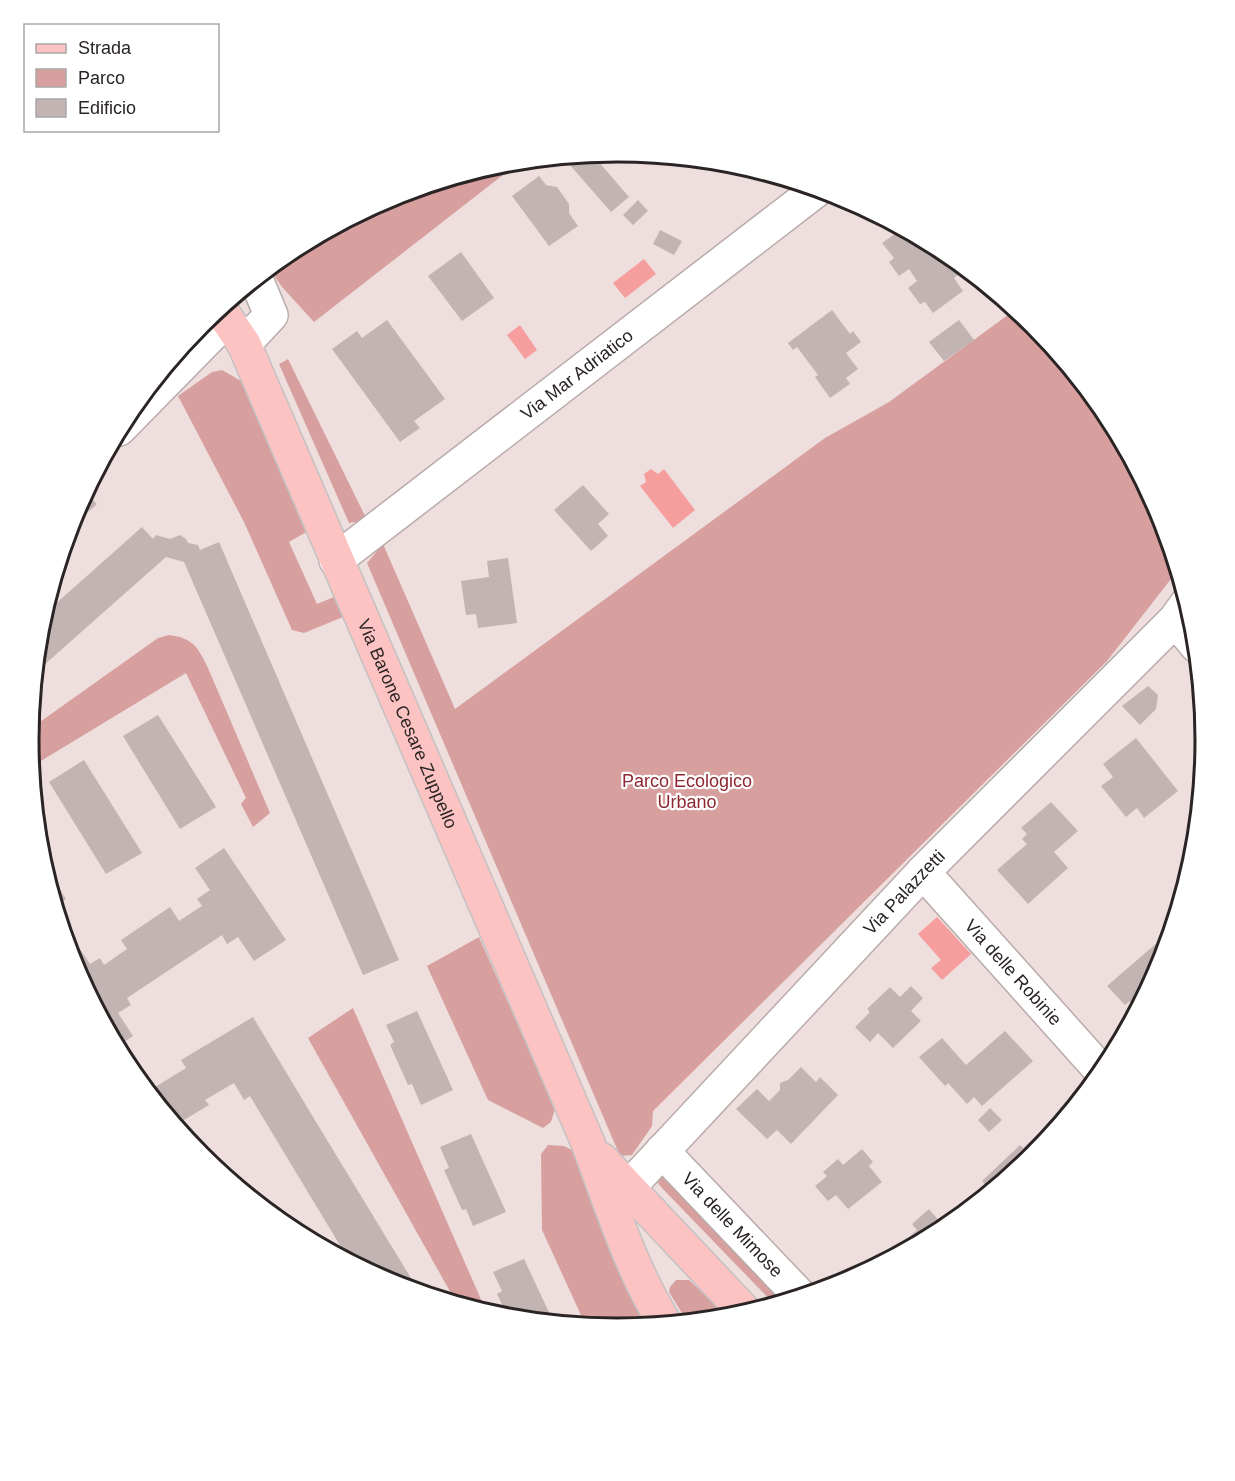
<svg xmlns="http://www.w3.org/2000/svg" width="1235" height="1481" font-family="Arial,sans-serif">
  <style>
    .green { fill: #d7a09f }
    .water { fill: #f69e9d }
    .building { fill: #c3b4b4 }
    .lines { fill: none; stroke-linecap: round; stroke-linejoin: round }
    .minor-casing { stroke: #b9abaa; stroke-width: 36 }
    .major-casing { stroke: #c3c2c2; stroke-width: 36 }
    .minor { stroke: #fff; stroke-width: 33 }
    .major { stroke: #fdc3c3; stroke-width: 33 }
    .labels { text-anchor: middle; stroke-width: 4.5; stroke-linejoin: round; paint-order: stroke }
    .street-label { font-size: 18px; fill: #2a2424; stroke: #fff }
    .park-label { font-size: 18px; fill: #8d2731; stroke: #fff }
    .rim { fill: none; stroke: #2a2424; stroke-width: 3 }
  </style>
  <rect width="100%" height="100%" fill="#eedede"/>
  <path class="green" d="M521,161L314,322L282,287L269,268C297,245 328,231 362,216L361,213L392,196L503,163Z
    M1016,309L1034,324L1107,414L1162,515L1178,570L1107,661L653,1111L652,1126L632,1155L620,1156L367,563L383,544L455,709L825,438L889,402Z
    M288,359L367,520L349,523L279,364Z
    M222,370L243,382L308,531L289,542L317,604L334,597L343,617L304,633L292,630L244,522L178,396L212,372Z
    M169,635C193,638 198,647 208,668L270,813L253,827L241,804L246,798L186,673L31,767L29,740L30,729L158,638Z
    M479,937L555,1109L551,1122L543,1128L488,1100L427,966Z
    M353,1008L487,1313L457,1304L308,1038Z
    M548,1145L564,1146L576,1152L653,1326L617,1329L586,1326L542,1230L541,1154Z
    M663,1175L793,1300L775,1305L661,1187L658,1183Z
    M676,1280H689L730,1318L688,1323L669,1292L670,1287Z"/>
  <path class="water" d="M644,259L656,274L625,298L613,283Z
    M520,325L537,350L525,359L507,335Z
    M651,469L658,474L664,469L695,510L673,528L640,486L646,482L644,474Z
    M937,917L971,954L942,980L931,968L941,960L918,934Z"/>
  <path class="building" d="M592,154L629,197L611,212L563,157Z
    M539,176L546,185L557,187L569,204V213L578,226L549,246L512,196Z
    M638,200L648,211L633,225L623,215Z
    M902,229L916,247L925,240L945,251L974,275L966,281L960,273L954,278L963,291L933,313L925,302L920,304L908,288L917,281L909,269L899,276L889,262L894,258L882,243Z
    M660,230L682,241L674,255L653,244Z
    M461,252L494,298L462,321L428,276Z
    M832,310L850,334L853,331L861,342L846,353L858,369L846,378L850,384L830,398L815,377L818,375L797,347L793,350L788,343Z
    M387,320L445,399L414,421L420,428L400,442L332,349L357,331L362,338Z
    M959,320L974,340L944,361L929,342Z
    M583,485L609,514L598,524L608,536L591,551L554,510Z
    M90,497L97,504L88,512L82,505Z
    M142,527L153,539L156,535L170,539L180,535L186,539L188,543L198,545L200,550L219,542L399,960L363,975L184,562L166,557L35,673L40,625L43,615Z
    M508,558L517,623L478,628L476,614L466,615L461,581L489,577L487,561Z
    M1148,686L1158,695L1156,709L1140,725L1122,706Z
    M158,715L216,807L180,829L123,736Z
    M1136,738L1178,791L1144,818L1137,808L1126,817L1101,786L1113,777L1103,764Z
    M84,760L142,853L106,874L49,782Z
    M1051,802L1078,831L1054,852L1068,868L1028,904L997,870L1027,844L1022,839L1027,834L1021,828Z
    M224,848L286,940L254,961L238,937L227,944L222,935L127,998L131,1005L118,1013L133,1036L117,1047L73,966L67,945L74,940L90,964L100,958L104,965L127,949L121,940L170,907L179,921L202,906L197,899L210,890L195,868Z
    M42,862L66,899L55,906Z
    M1173,929L1162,966L1138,1010L1130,1001L1125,1005L1107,986Z
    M911,986L923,998L911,1011L921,1021L893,1048L878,1033L870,1042L855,1027L870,1012L867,1009L890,987L900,997Z
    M417,1011L453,1090L421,1105L412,1084L408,1085L390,1045L394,1042L386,1025Z
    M253,1017L313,1117L420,1293L392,1285L350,1262L250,1096L244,1100L234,1083L205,1100L209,1105L179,1123L189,1142L147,1092L186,1068L181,1060Z
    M1005,1031L1033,1061L982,1106L974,1097L967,1104L948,1083L945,1086L919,1057L942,1038L966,1065Z
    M801,1067L816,1082L820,1077L838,1095L791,1144L777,1130L767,1139L736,1109L757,1089L769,1101L780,1090V1083L788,1080Z
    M990,1108L1002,1120L989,1132L978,1120Z
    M1049,1124L1056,1131L1034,1157L992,1192L982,1181L1020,1145L1023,1148Z
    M471,1134L506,1212L473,1226L466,1209L462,1210L444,1170L449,1168L440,1147Z
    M862,1149L873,1162L869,1166L882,1182L848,1209L836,1195L828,1201L815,1186L827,1176L823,1172L838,1159L843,1165Z
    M929,1209L941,1223L946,1219L952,1225L910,1249L903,1242L917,1230L912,1224Z
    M524,1259L554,1323L509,1319L497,1294L502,1291L493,1272Z"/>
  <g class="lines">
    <defs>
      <g id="minor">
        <path d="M244,344L271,315L256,279"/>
        <path d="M119,429L227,319"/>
        <path id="s1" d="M336,560L818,189"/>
        <path d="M1175,620L1197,646"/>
        <path id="s2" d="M923,872L1103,1073"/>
        <path id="s3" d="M662,1151L801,1297"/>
        <path id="s4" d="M627,1189L923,872L1175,620L1188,602"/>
      </g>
      <g id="major">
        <path id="s5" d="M220,309L244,344L588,1143C611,1204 631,1270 666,1325"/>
        <path d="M602,1160L747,1314"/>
      </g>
    </defs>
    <use href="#minor" class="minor-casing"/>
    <use href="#major" class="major-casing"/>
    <use href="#minor" class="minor"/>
    <use href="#major" class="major"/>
  </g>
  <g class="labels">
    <g class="street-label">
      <text dy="6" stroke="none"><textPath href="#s1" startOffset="304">Via Mar Adriatico</textPath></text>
      <text dy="6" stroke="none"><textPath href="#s5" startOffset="456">Via Barone Cesare Zuppello</textPath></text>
      <text dy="6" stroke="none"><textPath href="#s4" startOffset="406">Via Palazzetti</textPath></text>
      <text dy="6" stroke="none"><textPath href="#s2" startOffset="135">Via delle Robinie</textPath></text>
      <text dy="6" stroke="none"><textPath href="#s3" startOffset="102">Via delle Mimose</textPath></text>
    </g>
    <g class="park-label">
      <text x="687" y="787">Parco Ecologico<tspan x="687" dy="21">Urbano</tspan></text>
    </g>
  </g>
  <path d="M0 0H1235V1481H0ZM39 740a578 578 0 1 1 1156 0a578 578 0 1 1-1156 0Z" fill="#fff" fill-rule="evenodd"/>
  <path class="rim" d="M39 740a578 578 0 1 1 1156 0a578 578 0 1 1-1156 0Z"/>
  <rect x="24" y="24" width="195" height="108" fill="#ffffff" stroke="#aaa7a7" stroke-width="1.5"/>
  <rect x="36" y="44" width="30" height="9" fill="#fdc3c3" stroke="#aaa7a7" stroke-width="1.5"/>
  <text x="78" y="54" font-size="18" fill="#2a2424">Strada</text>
  <rect x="36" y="69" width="30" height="18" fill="#d7a09f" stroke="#aaa7a7" stroke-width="1.5"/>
  <text x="78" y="84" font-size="18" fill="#2a2424">Parco</text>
  <rect x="36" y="99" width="30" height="18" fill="#c3b4b4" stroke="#aaa7a7" stroke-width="1.5"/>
  <text x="78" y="114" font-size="18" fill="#2a2424">Edificio</text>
</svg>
